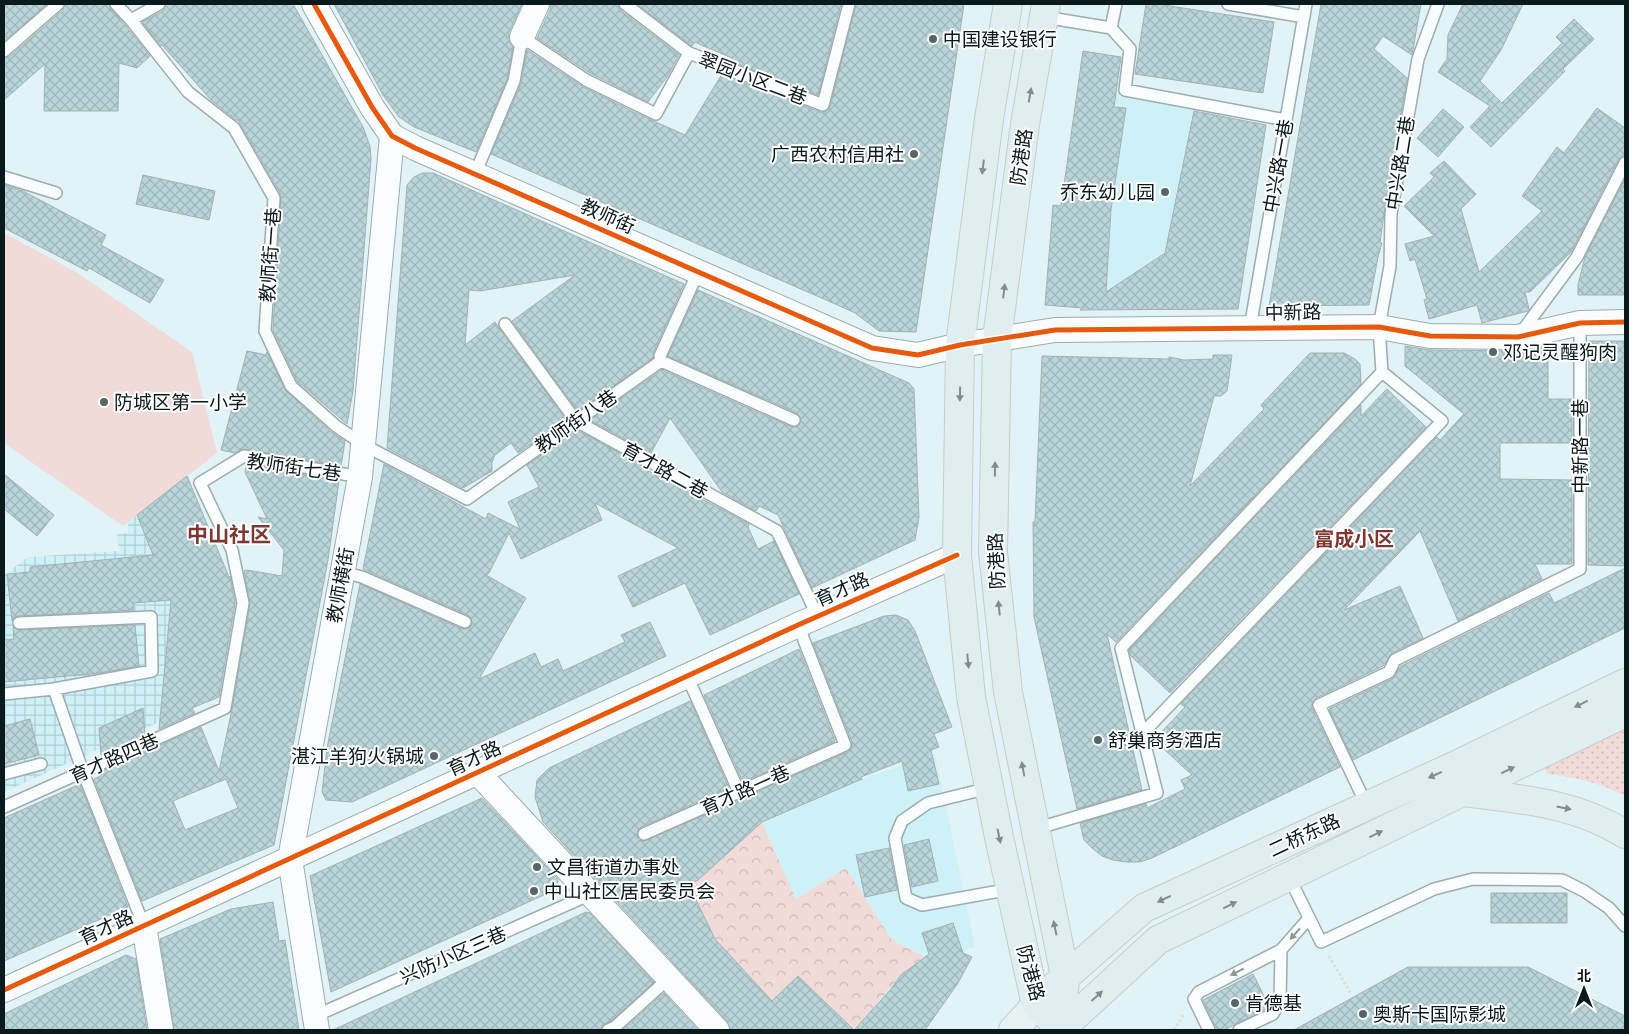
<svg xmlns="http://www.w3.org/2000/svg" width="1629" height="1034" font-family="'Zilla Slab','Noto Sans SC',serif">
  <style>
    .built { fill: #cef1f8 }
    .industrial { fill: url(#industrial-grid) }
    .grass { fill: url(#grass-dots) }
    .forest { fill: url(#forest-crowns) }
    .pitch { fill: #f0dbd8 }
    .building { fill: url(#building-cross-hatch); stroke: #a2b1b3; fill-rule: evenodd }
    .lines { fill: none; stroke-linecap: round; stroke-linejoin: round }
    .service-casing { stroke: #9dacae; stroke-width: 14 }
    .minor-casing { stroke: #9dacae; stroke-width: 26 }
    .primary-casing { stroke: #c4cdce; stroke-width: 30 }
    .trunk-casing { stroke: #c4cdce; stroke-width: 30 }
    .path { stroke: #d8dfdf; stroke-width: 3; stroke-dasharray: 2.5 2.5; stroke-linecap: butt }
    .service { stroke: #fafdfe; stroke-width: 11 }
    .minor { stroke: #fafdfe; stroke-width: 24 }
    .primary { stroke: #e7f2f3; stroke-width: 28 }
    .trunk { stroke: #e1eef0; stroke-width: 28 }
    .cycleway-casing { stroke: #fff; stroke-width: 8 }
    .cycleway { stroke: #e8590c; stroke-width: 5 }
    .oneway { fill: #808e90 }
    .oneway2 { fill: #8e9698 }
    .poi-dot { fill: #556568; stroke: #fff; stroke-width: 2 }
    .labels { text-anchor: middle; stroke-width: 4; stroke-linejoin: round; paint-order: stroke }
    .poi-label { font-size: 19px; fill: #0a191b; stroke: #fff; text-anchor: start }
    .street-label { font-size: 19px; fill: #0a191b; stroke: #fff }
    .neighbourhood-label { font-size: 20px; font-weight: bold; fill: #7d3730; stroke: #fff }
    .quarter-label { font-size: 21px; font-weight: bold; fill: #7d3730; stroke: #fff }
  </style>
  <defs>
    <pattern id="industrial-grid" width="8" height="8" patternUnits="userSpaceOnUse" patternTransform="scale(1.25)"><rect width="8" height="8" fill="#cef1f8"/><path d="M0 4h8M4 0v8" fill="none" stroke="#b0ced4"/></pattern>
    <pattern id="grass-dots" width="8" height="8" patternUnits="userSpaceOnUse" patternTransform="scale(1.25)"><rect width="8" height="8" fill="#f0dbd8"/><path d="M2 2h.1M6 6h.1" fill="none" stroke="#ccbbb9" stroke-width="1.8" stroke-linecap="round"/></pattern>
    <pattern id="forest-crowns" width="20" height="18" patternUnits="userSpaceOnUse" patternTransform="scale(1.25)"><rect width="20" height="18" fill="#f0dbd8"/><path d="M2 6a3 3 0 1 1 6 0M12 15a3 3 0 1 1 6 0" fill="none" stroke="#ccbbb9"/></pattern>
    <pattern id="building-cross-hatch" width="8" height="8" patternUnits="userSpaceOnUse" patternTransform="scale(1.25)"><rect width="8" height="8" fill="#b9d5d9"/><path d="M0 0l8 8M0 8l8-8" fill="none" stroke="#9eb6ba"/></pattern>
  </defs>
  <rect width="100%" height="100%" fill="#e1f3f6"/>
  <path class="built" d="M1116,94L1230,117L1211,220L1106,292L1112,210L1061,206L1063,188L1113,195L1126,109L1114,107Z
    M935,754L975,947L932,961L892,940L846,868L796,899L762,822L862,779Z"/>
  <path class="industrial" d="M137,515L171,600L159,722L4,792V575L28,557L119,551L117,534L128,533V522Z"/>
  <path class="grass" d="M1625,729V796C1601,783 1574,777 1547,774L1545,769L1546,765Z"/>
  <path class="forest" d="M762,822L796,899L846,868L892,940L925,957L900,976L861,1022L852,1029L772,1001L715,939L695,898L687,889Z"/>
  <path class="pitch" d="M4,233L76,272L192,352L217,453L123,526L4,443Z"/>
  <path class="building" d="M4,4H47L4,41Z
    M65,4H109L111,9L125,25L150,56L137,68L119,63L118,111H44L45,64L4,100V58L9,57L63,10Z
    M166,4H293L363,127L370,146L371,159L353,391L347,424L297,381L273,330L281,195L238,120H236L211,100L162,45L161,46L142,22L163,11Z
    M334,4H522L509,32L508,39L513,47L507,79L476,152L414,127L399,117L383,95Z
    M551,4H618L620,10L679,55L667,77L648,102L590,73L537,38L550,10Z
    M637,4H841L818,95L730,61L732,58L701,45L695,42L692,46Z
    M856,4H964L916,332L879,331L855,313L833,303L491,154L521,84L527,50L583,87L638,114L685,135L722,74L820,112H825L830,107Z
    M1146,4H1157L1274,22L1263,93L1135,74Z
    M1321,4H1421L1412,55L1383,36L1374,49L1407,78L1384,213L1380,243H1382L1378,257L1369,305L1269,306Z
    M1463,4H1523L1501,50L1480,81L1502,103L1562,43L1556,37L1574,19L1594,39L1563,69L1565,71L1491,147L1470,127L1490,106L1438,72L1447,59L1448,35Z
    M1083,51L1121,57L1114,107L1126,108L1111,210L1106,292L1165,253L1194,111L1266,125L1238,309L1080,310L1083,308L1045,305L1053,205L1061,206Z
    M1597,108L1625,128V156H1621L1618,160L1571,252L1530,292H1525L1529,309L1528,311L1482,323L1477,305L1429,319L1424,300L1427,299L1415,259L1410,261L1405,244L1434,236L1404,206L1434,177L1430,173L1444,161L1476,194L1461,209L1479,272L1542,211L1522,196L1557,147L1564,153Z
    M1443,109L1464,127L1438,157L1417,138Z
    M422,173H433L684,284L653,353V358L578,411L512,321L575,275L480,291L469,290L465,345L495,322L566,420L518,453L511,443L495,455L492,462V471L463,488L387,448L407,185L414,177Z
    M143,175L215,191L209,220L136,204Z
    M1625,179V295H1578V285L1585,257Z
    M4,185L23,191L106,235L101,245L164,280L150,303L89,268L87,271L4,228Z
    M698,290L909,383L914,389L919,517L915,540L812,588L778,515L759,506L756,511L722,492L670,418L651,453L590,420L662,370L791,427L799,426L801,419L797,413L668,356Z
    M1589,341H1625V566L1588,565Z
    M1405,346L1430,350L1518,351L1548,346V399H1572V443H1500V479L1572,480V564H1535L1542,579L1458,621L1420,531L1344,610L1400,586L1423,638L1392,653L1383,666L1316,698L1312,704V708L1340,767L1152,858L1140,862H1126L1113,860L1102,856L1093,849L1084,840L1080,823L1146,804L1147,808L1185,789L1181,780L1192,775L1154,740L1185,707L1181,704L1437,437L1440,440L1464,414L1405,366Z
    M247,351L266,355L267,352L286,391L331,432L345,441L341,466L245,449L235,453L221,450Z
    M1310,353H1344L1355,359L1360,364L1361,384L1116,642L1107,634L1142,790L1077,809L1034,617L1033,522H1035L1042,356L1169,359V357L1184,360L1213,359V355H1232L1227,391L1221,396H1214L1190,486L1264,409L1261,405Z
    M1387,389L1426,427L1170,693L1131,656L1129,650L1361,405V416Z
    M577,430L644,467L643,468L749,524L748,527L758,549L774,541L799,594L710,635L685,583L633,607L618,576L678,548L595,503L602,520L521,559L509,533L489,573L486,575L526,598L479,679L535,653L541,667L558,659L563,671L625,642L621,635L650,622L666,656L352,802L326,800L322,792L327,748L360,584L462,629L469,628L472,625L471,618L468,615L363,569L384,464L486,519L488,513L520,529L508,502L539,487L527,465Z
    M247,464L339,481L328,560L274,845L142,901L94,779L102,775V771L201,727L219,771L232,709L250,604L244,571L247,570L282,576L284,550L258,517L267,519L245,472ZM226,779L238,808L185,830L173,801Z
    M4,474L54,515L37,536L4,509Z
    M187,476L229,577L230,576L235,603L219,697L192,708L195,713L159,729L171,600L133,603L134,610L19,616L15,617L12,621L7,574L30,572V567L153,555L137,515Z
    M1625,568V628L1353,760L1329,709L1392,679L1401,666L1549,593L1554,603Z
    M896,615L908,620L915,631L952,727L934,734L939,747L931,750L939,784L908,791L902,761L861,777L862,779L762,822L698,880L684,887L696,900L715,939L772,1001L798,976L854,1030L891,989L900,976L929,954L922,933L953,923L963,953L972,957L958,983L925,1030H730L727,1021L543,822L535,797L537,780L549,768L690,701L729,788L641,827L638,830L637,837L639,840L644,841L848,752L852,746V742L813,643L884,616Z
    M135,625L139,666L99,673L4,682V640L14,639L13,627L19,630Z
    M799,649L835,741L743,782L704,695Z
    M143,708L145,735L101,755L99,728Z
    M30,719L39,755L4,764V726Z
    M80,784L128,907L4,961V818Z
    M482,798L558,879L557,889L331,992L310,876Z
    M929,839L938,881L912,887L904,845Z
    M889,848L897,890L865,897L856,855Z
    M1491,893H1567V923H1491Z
    M273,902L279,941L285,940L299,1030H174L160,939L231,909Z
    M586,912L590,913L654,982L611,1021L602,1025L601,1030H333Z
    M126,955L136,959L147,1030H4V1014Z
    M1408,967H1528L1625,1016V1030H1294Z
    M1253,974L1269,1006L1268,1008L1224,1030L1216,1028L1203,1000Z
    M664,993L698,1030H623Z"/>
  <g class="lines">
    <defs>
      <path id="service" d="M116,4L131,20
        M159,4L131,20L188,92L234,128L274,198L265,331L291,386L336,426L364,445L467,499L661,361L794,420
        M625,4L689,53L823,105L849,4
        M1228,4L1304,17
        M1044,17L1111,28L1130,49L1125,90L1286,120
        M1111,28L1116,4
        M4,51L58,4
        M475,174L514,81L522,37L586,80L656,114L689,53
        M4,177L56,193
        M505,324L576,421L777,531L818,617
        M1250,328L1306,4
        M1520,334L1577,257L1625,163
        M661,361L660,356L698,272
        M342,572L362,577L465,622
        M687,676L739,792
        M54,689L83,772L144,926
        M4,694L54,689L152,671L151,617L19,623
        M1142,734L1442,421L1382,372
        M4,774L41,764
        M989,788L928,803L902,821L895,838L906,898L922,905L1011,889
        M1367,806L1319,705L1389,672L1395,660L1580,569V323
        M4,807L225,708L243,603L232,550L200,483L244,456L360,477
        M1035,829L1157,793L1121,648L1382,372L1379,327L1390,266L1391,214L1418,59L1438,4
        M644,834L845,745L798,625
        M1289,877L1321,942L1434,889L1473,879L1562,880L1584,891L1609,908L1625,926
        M315,1016L591,894
        M608,1030L615,1027L669,978
        M1209,1030L1194,999L1199,992L1281,950L1309,918
        M1239,1030L1273,1014L1280,1001L1281,950"/>
      <path id="minor" d="M314,4L372,107L392,136L415,148L872,348L918,355L960,345L1055,330L1379,327L1430,336L1518,337L1580,323L1625,322
        M522,37L537,4
        M478,773L717,1030
        M144,926L161,1030
        M4,990L798,625L957,555
        M317,1030L290,859L360,477L392,136"/>
      <path id="primary" d="M1013,1030L1036,1005"/>
      <path id="trunk" d="M1008,4L989,119L960,345L957,555L971,697L999,837L1036,1005L1061,1029
        M1046,4L1025,124L997,339L993,552L1008,692L1065,976L1061,1029
        M1464,792C1520,799 1576,803 1625,834
        M1054,987L1144,908L1454,766L1625,683
        M1061,1029L1158,940L1625,713"/>
    </defs>
    <use href="#service" class="service-casing"/>
    <use href="#minor" class="minor-casing"/>
    <use href="#primary" class="primary-casing"/>
    <use href="#trunk" class="trunk-casing"/>
    <path class="path" d="M1329,956L1351,994
      M1174,1030L1184,1014"/>
    <use href="#service" class="service"/>
    <use href="#minor" class="minor"/>
    <use href="#primary" class="primary"/>
    <use href="#trunk" class="trunk"/>
    <defs>
      <path id="cycleway" d="M314,4L372,107L392,136L415,148L872,348L918,355L960,345L1055,330L1379,327L1430,336L1518,337L1580,323L1625,322
        M4,990L798,625L957,555"/>
    </defs>
    <use href="#cycleway" class="cycleway-casing"/>
    <use href="#cycleway" class="cycleway"/>
  </g>
  <defs><path id="oneway-solid" d="M-6-.8H1V-3.2L6.5 0L1 3.2V.8H-6Z" transform="scale(1.25)"/></defs>
  <g class="oneway">
    <use href="#oneway-solid" transform="translate(1030 95) rotate(-80)"/>
    <use href="#oneway-solid" transform="translate(983 167) rotate(97)"/>
    <use href="#oneway-solid" transform="translate(1004 291) rotate(-83)"/>
    <use href="#oneway-solid" transform="translate(960 394) rotate(91)"/>
    <use href="#oneway-solid" transform="translate(995 469) rotate(-89)"/>
    <use href="#oneway-solid" transform="translate(999 608) rotate(-96)"/>
    <use href="#oneway-solid" transform="translate(968 661) rotate(84)"/>
    <use href="#oneway-solid" transform="translate(1581 704) rotate(154)"/>
    <use href="#oneway-solid" transform="translate(1023 769) rotate(-101)"/>
    <use href="#oneway-solid" transform="translate(1508 770) rotate(-26)"/>
    <use href="#oneway-solid" transform="translate(1435 775) rotate(156)"/>
    <use href="#oneway-solid" transform="translate(1564 808) rotate(11)"/>
    <use href="#oneway-solid" transform="translate(1376 834) rotate(-26)"/>
    <use href="#oneway-solid" transform="translate(999 836) rotate(78)"/>
    <use href="#oneway-solid" transform="translate(1164 899) rotate(155)"/>
    <use href="#oneway-solid" transform="translate(1230 905) rotate(-26)"/>
    <use href="#oneway-solid" transform="translate(1055 928) rotate(-102)"/>
    <use href="#oneway-solid" transform="translate(1097 996) rotate(-42)"/>
  </g>
  <g class="oneway2">
    <use href="#oneway-solid" transform="translate(1295 934) rotate(132)"/>
    <use href="#oneway-solid" transform="translate(1237 972) rotate(153)"/>
  </g>
  <g class="poi-dot">
    <circle cx="933" cy="39" r="5"/>
    <circle cx="914" cy="154" r="5"/>
    <circle cx="1165" cy="192" r="5"/>
    <circle cx="1493" cy="352" r="5"/>
    <circle cx="104" cy="402" r="5"/>
    <circle cx="1098" cy="740" r="5"/>
    <circle cx="434" cy="756" r="5"/>
    <circle cx="537" cy="867" r="5"/>
    <circle cx="534" cy="891" r="5"/>
    <circle cx="1235" cy="1003" r="5"/>
    <circle cx="1363" cy="1014" r="5"/>
  </g>
  <g class="labels">
    <g class="poi-label">
      <text x="943" y="46">中国建设银行</text>
      <text x="904" y="161" text-anchor="end">广西农村信用社</text>
      <text x="1155" y="199" text-anchor="end">乔东幼儿园</text>
      <text x="1503" y="359">邓记灵醒狗肉</text>
      <text x="114" y="409">防城区第一小学</text>
      <text x="1108" y="747">舒巢商务酒店</text>
      <text x="424" y="763" text-anchor="end">湛江羊狗火锅城</text>
      <text x="547" y="874">文昌街道办事处</text>
      <text x="544" y="898">中山社区居民委员会</text>
      <text x="1245" y="1010">肯德基</text>
      <text x="1373" y="1021">奥斯卡国际影城</text>
    </g>
    <g class="street-label">
      <text transform="translate(753 78) rotate(21)" y="7">翠园小区二巷</text>
      <text transform="translate(1021 157) rotate(-82)" y="7">防港路</text>
      <text transform="translate(1400 163) rotate(-81)" y="7">中兴路二巷</text>
      <text transform="translate(1278 166) rotate(-80)" y="7">中兴路一巷</text>
      <text transform="translate(608 216) rotate(24)" y="7">教师街</text>
      <text transform="translate(270 255) rotate(-86)" y="7">教师街一巷</text>
      <text transform="translate(1293 312) rotate(-1)" y="7">中新路</text>
      <text transform="translate(576 421) rotate(-35)" y="7">教师街八巷</text>
      <text transform="translate(1580 446) rotate(-90)" y="7">中新路一巷</text>
      <text transform="translate(294 467) rotate(8)" y="7">教师街七巷</text>
      <text transform="translate(665 470) rotate(29)" y="7">育才路二巷</text>
      <text transform="translate(996 561) rotate(-93)" y="7">防港路</text>
      <text transform="translate(340 585) rotate(-80)" y="7">教师横街</text>
      <text transform="translate(842 589) rotate(-24)" y="7">育才路</text>
      <text transform="translate(114 758) rotate(-24)" y="7">育才路四巷</text>
      <text transform="translate(474 758) rotate(-25)" y="7">育才路</text>
      <text transform="translate(745 790) rotate(-24)" y="7">育才路一巷</text>
      <text transform="translate(1304 835) rotate(-25)" y="7">二桥东路</text>
      <text transform="translate(106 927) rotate(-25)" y="7">育才路</text>
      <text transform="translate(453 955) rotate(-24)" y="7">兴防小区三巷</text>
      <text transform="translate(1031 973) rotate(75)" y="7">防港路</text>
    </g>
    <g class="neighbourhood-label">
      <text x="1354" y="546">富成小区</text>
    </g>
    <g class="quarter-label">
      <text x="229" y="542">中山社区</text>
    </g>
  </g>
  <rect width="1629" height="1034" fill="none" stroke="#0a191b" stroke-width="10"/>
  <g transform="translate(1584 989)" stroke="#ffffff" stroke-width="4" paint-order="stroke">
  <path d="M0-4L9 19L0 12L-9 19Z" fill="#0a191b"/>
  <text y="-8" font-size="14" font-weight="bold" text-anchor="middle" fill="#0a191b">北</text>
  </g>
</svg>
